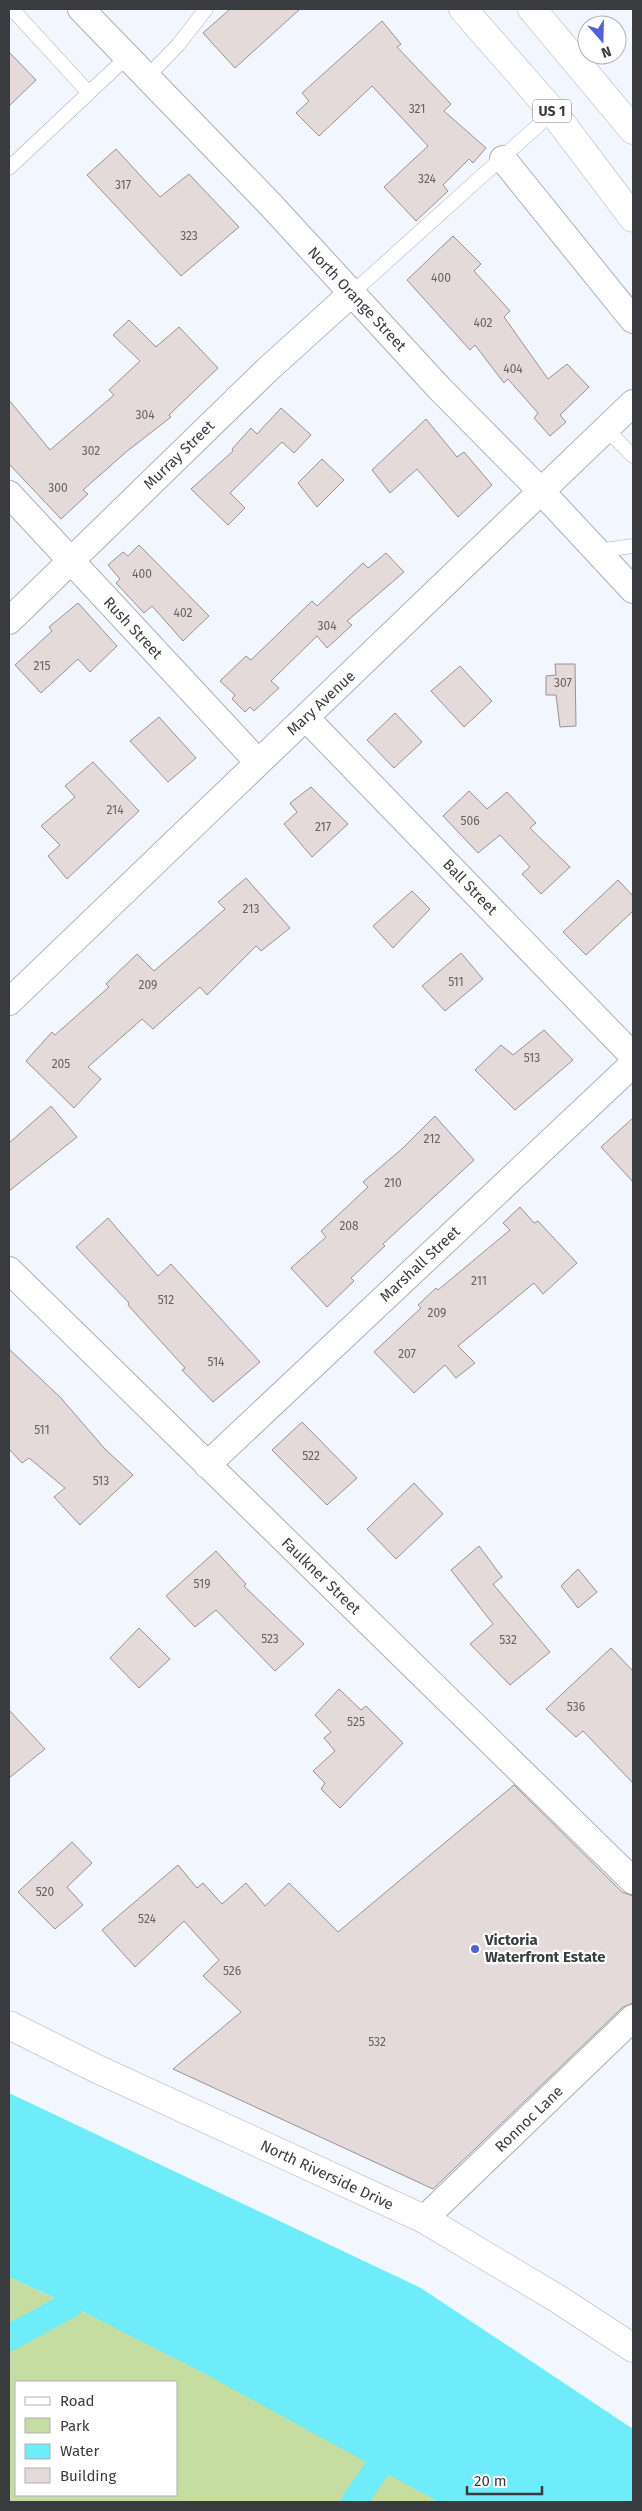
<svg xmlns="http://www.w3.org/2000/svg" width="642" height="2511" font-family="'Fira Sans',sans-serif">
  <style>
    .green { fill: #c6dda1; fill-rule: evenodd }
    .water { fill: #6eecf9 }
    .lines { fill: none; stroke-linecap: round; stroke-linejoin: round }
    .canal { stroke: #6eecf9; stroke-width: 26 }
    .building { fill: #e4dad9; stroke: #9a908f }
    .lane-casing { stroke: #acafb7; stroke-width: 15 }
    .street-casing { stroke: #acafb7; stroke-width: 28 }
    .secondary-casing { stroke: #acafb7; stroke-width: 29 }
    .primary-casing { stroke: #acafb7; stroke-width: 29 }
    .lane { stroke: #fff; stroke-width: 14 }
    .street { stroke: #fff; stroke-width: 26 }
    .secondary { stroke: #fff; stroke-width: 28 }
    .primary { stroke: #fff; stroke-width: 28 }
    .poi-dot { fill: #5261d7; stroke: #fff; stroke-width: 2 }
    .labels { text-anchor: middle; stroke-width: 4.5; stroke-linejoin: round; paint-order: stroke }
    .number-label { font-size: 12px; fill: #646365 }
    .shield { fill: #fff; stroke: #747678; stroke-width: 1 }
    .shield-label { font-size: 14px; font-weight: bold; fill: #393b3e }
    .street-label { font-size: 15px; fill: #393b3e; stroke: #fff }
    .poi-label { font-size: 15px; font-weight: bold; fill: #393b3e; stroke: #fff; text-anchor: start }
  </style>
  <rect width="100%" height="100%" fill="#f2f6fe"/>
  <path class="green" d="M9,2277C156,2344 299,2422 439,2502H9ZM16,2382H176V2495H16Z"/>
  <path class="water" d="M9,2093L421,2288L633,2429V2502H439L207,2375L70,2305L9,2277Z"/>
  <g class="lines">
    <path class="canal" d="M9,2338L70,2305
      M354,2502L378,2467"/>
  </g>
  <path class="building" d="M230,9H300L235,68L203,33Z
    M382,21L401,44L397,47L451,104L444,111L486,148L473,163L469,159L443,185L448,191L416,221L384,187L428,146L372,86L319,136L296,113L309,101L302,93Z
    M9,52L36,80L9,106Z
    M116,149L160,197L189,174L239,227L181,276L87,175Z
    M453,236L481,264L474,271L510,311L504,317L548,379L567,364L589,387L560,415L566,422L550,436L534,418L538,413L508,379L504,383L475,345L470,350L407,280Z
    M129,320L156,347L179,327L218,368L169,415L171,417L126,452L83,490L88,494L61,519L9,464V400L50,450L114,395L109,390L140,361L113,335Z
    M281,408L311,435L294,453L282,442L230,493L245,508L228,525L191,489L233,451L232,449L251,428L257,434Z
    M426,419L457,457L464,452L492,485L458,517L417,469L390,493L372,470Z
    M322,459L344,480L317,507L298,483Z
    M139,545L209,616L183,641L152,606L144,613L116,583L120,579L108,565L123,552L128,556Z
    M386,553L404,572L347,621L352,625L327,648L317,636L271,681L279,688L254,711L250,707L245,712L232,699L235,695L220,681L246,656L251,660L312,601L317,606L363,563L368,568Z
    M78,603L117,646L90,672L78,659L41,693L15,665L52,631L49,627Z
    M555,664H575L576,726L560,727L556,695H546V676L556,675Z
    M460,666L492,701L464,727L431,691Z
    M395,713L422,742L394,768L367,740Z
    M159,717L196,758L168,782L130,741Z
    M93,762L139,811L67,879L48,856L60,845L41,826L75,797L65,786Z
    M311,787L348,824L312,857L284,824L297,812L290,803Z
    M469,791L487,809L507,792L536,823L530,828L570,867L541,894L522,874L530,867L500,835L478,853L443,816Z
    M246,878L290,928L261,951L256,946L207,995L200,987L153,1029L142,1019L88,1067L101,1079L74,1108L26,1061L52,1032L55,1035L109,987L106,984L137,954L154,971L225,909L218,902Z
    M618,880L633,896V911L586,955L563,932Z
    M412,891L430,909L393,948L373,926Z
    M461,953L483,979L445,1011L422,986Z
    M544,1030L573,1060L515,1110L475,1070L501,1045L513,1055Z
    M51,1106L77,1137L9,1191V1143Z
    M435,1116L474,1160L383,1244L385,1246L351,1278L354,1281L327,1307L291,1268L326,1237L321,1231L368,1187L363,1182L403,1148Z
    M633,1118V1182L601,1147Z
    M520,1207L534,1223L538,1221L577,1263L543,1294L534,1283L458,1346L475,1363L456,1378L445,1365L414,1393L374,1352L421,1308L418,1305L436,1288L438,1290L510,1230L503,1223Z
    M108,1218L158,1276L171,1264L260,1362L213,1402L182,1370L185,1368L128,1305L129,1303L76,1247Z
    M9,1349L60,1397L105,1449L133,1475L80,1525L54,1497L65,1488L29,1458L22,1463L9,1449Z
    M302,1422L357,1478L327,1505L272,1450Z
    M414,1483L443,1514L396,1559L367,1529Z
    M479,1546L502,1577L493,1584L550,1652L510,1685L470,1644L493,1624L451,1570Z
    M216,1551L246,1584L244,1586L304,1644L275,1671L216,1610L195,1627L166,1596Z
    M578,1569L597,1592L578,1608L561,1586Z
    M139,1628L170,1659L139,1688L110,1658Z
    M611,1648L633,1671V1783L583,1731L576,1737L546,1709Z
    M339,1689L361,1710L366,1706L403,1743L340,1808L321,1789L325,1783L313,1771L335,1751L324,1738L331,1732L315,1715Z
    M9,1710L45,1749L9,1778Z
    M514,1785L622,1892L633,1896V2003L623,2007L433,2189L173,2069L241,2012L203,1976L219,1960L184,1921L135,1967L102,1930L178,1865L197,1888L203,1883L222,1904L246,1883L265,1906L289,1883L338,1932Z
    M72,1842L92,1863L67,1887L83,1905L55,1929L18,1892Z"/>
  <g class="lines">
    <defs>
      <path id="lane" d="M12,9L89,93
        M147,77L178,45L206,9
        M9,168L127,57
        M352,293L553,112
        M606,429L633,456
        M597,551L633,546"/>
      <path id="street" d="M81,9L269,203L440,389L541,491L633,590
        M503,159L633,320
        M9,494L257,761
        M9,621L266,371L352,293
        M306,718L633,1056
        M9,1002L633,403
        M9,1270L633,1881
        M207,1465L633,1064
        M424,2219L633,2018"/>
      <path id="secondary" d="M9,2025L95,2068L424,2219L558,2299L633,2348"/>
      <path id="primary" d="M463,9L553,112L633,218
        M532,9L633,130"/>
    </defs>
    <use href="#lane" class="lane-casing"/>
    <use href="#street" class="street-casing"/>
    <use href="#secondary" class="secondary-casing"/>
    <use href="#primary" class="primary-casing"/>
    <use href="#lane" class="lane"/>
    <use href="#street" class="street"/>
    <use href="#secondary" class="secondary"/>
    <use href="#primary" class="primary"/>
  </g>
  <circle class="poi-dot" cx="475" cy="1949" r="5"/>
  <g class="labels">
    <g class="number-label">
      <text x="417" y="113">321</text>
      <text x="427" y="183">324</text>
      <text x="123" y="189">317</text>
      <text x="189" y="240">323</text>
      <text x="441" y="282">400</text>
      <text x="483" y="327">402</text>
      <text x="513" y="373">404</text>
      <text x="145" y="419">304</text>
      <text x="91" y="455">302</text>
      <text x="58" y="492">300</text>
      <text x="142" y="578">400</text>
      <text x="183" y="617">402</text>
      <text x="327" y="630">304</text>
      <text x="42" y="670">215</text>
      <text x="563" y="687">307</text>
      <text x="115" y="814">214</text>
      <text x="470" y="825">506</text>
      <text x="323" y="831">217</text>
      <text x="251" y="913">213</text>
      <text x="456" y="986">511</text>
      <text x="148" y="989">209</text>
      <text x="532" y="1062">513</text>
      <text x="61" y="1068">205</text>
      <text x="432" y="1143">212</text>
      <text x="393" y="1187">210</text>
      <text x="349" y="1230">208</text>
      <text x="479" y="1285">211</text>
      <text x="166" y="1304">512</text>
      <text x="437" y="1317">209</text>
      <text x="407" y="1358">207</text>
      <text x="216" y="1366">514</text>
      <text x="42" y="1434">511</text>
      <text x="311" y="1460">522</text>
      <text x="101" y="1485">513</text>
      <text x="202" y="1588">519</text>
      <text x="270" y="1643">523</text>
      <text x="508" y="1644">532</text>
      <text x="576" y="1711">536</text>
      <text x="356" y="1726">525</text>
      <text x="45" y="1896">520</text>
      <text x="147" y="1923">524</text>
      <text x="232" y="1975">526</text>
      <text x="377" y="2046">532</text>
    </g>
    <rect class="shield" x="533" y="99.5" width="38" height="23" rx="4"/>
    <g class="shield-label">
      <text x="552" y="116">US 1</text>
    </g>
    <g class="street-label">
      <text transform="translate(357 299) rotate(47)" y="5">North Orange Street</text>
      <text transform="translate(179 455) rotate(-44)" y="5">Murray Street</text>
      <text transform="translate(133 628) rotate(47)" y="5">Rush Street</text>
      <text transform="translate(321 703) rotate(-43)" y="5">Mary Avenue</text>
      <text transform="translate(470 887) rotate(46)" y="5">Ball Street</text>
      <text transform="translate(420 1264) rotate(-43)" y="5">Marshall Street</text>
      <text transform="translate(321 1576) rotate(44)" y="5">Faulkner Street</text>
      <text transform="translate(529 2119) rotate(-44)" y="5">Ronnoc Lane</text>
      <text transform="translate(327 2175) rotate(25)" y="5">North Riverside Drive</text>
    </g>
    <g class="poi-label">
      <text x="485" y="1945">Victoria<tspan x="485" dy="17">Waterfront Estate</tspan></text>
    </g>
  </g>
  <rect width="642" height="2511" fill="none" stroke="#393b3e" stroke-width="20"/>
  <rect x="15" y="2381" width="162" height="115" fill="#ffffff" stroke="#b0b1b2"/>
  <rect x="25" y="2397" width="25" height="8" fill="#ffffff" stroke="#b0b1b2"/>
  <text x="60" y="2406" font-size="15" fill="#393b3e">Road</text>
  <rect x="25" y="2418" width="25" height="15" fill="#c6dda1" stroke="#b0b1b2"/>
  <text x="60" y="2431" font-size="15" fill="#393b3e">Park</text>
  <rect x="25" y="2444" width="25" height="15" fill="#6eecf9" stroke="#b0b1b2"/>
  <text x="60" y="2456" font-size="15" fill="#393b3e">Water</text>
  <rect x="25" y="2468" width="25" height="15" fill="#e4dad9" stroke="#b0b1b2"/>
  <text x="60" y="2481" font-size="15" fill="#393b3e">Building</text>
  <g transform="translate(602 40) rotate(160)"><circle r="24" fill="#ffffff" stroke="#b0b1b2"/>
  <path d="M0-4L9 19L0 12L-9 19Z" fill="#5261d7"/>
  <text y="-8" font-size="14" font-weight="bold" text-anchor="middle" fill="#393b3e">N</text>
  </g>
  <path d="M467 2486v8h75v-8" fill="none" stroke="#393b3e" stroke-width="2.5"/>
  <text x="474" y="2486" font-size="15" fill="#393b3e" stroke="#ffffff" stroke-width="4" paint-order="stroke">20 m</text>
</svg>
